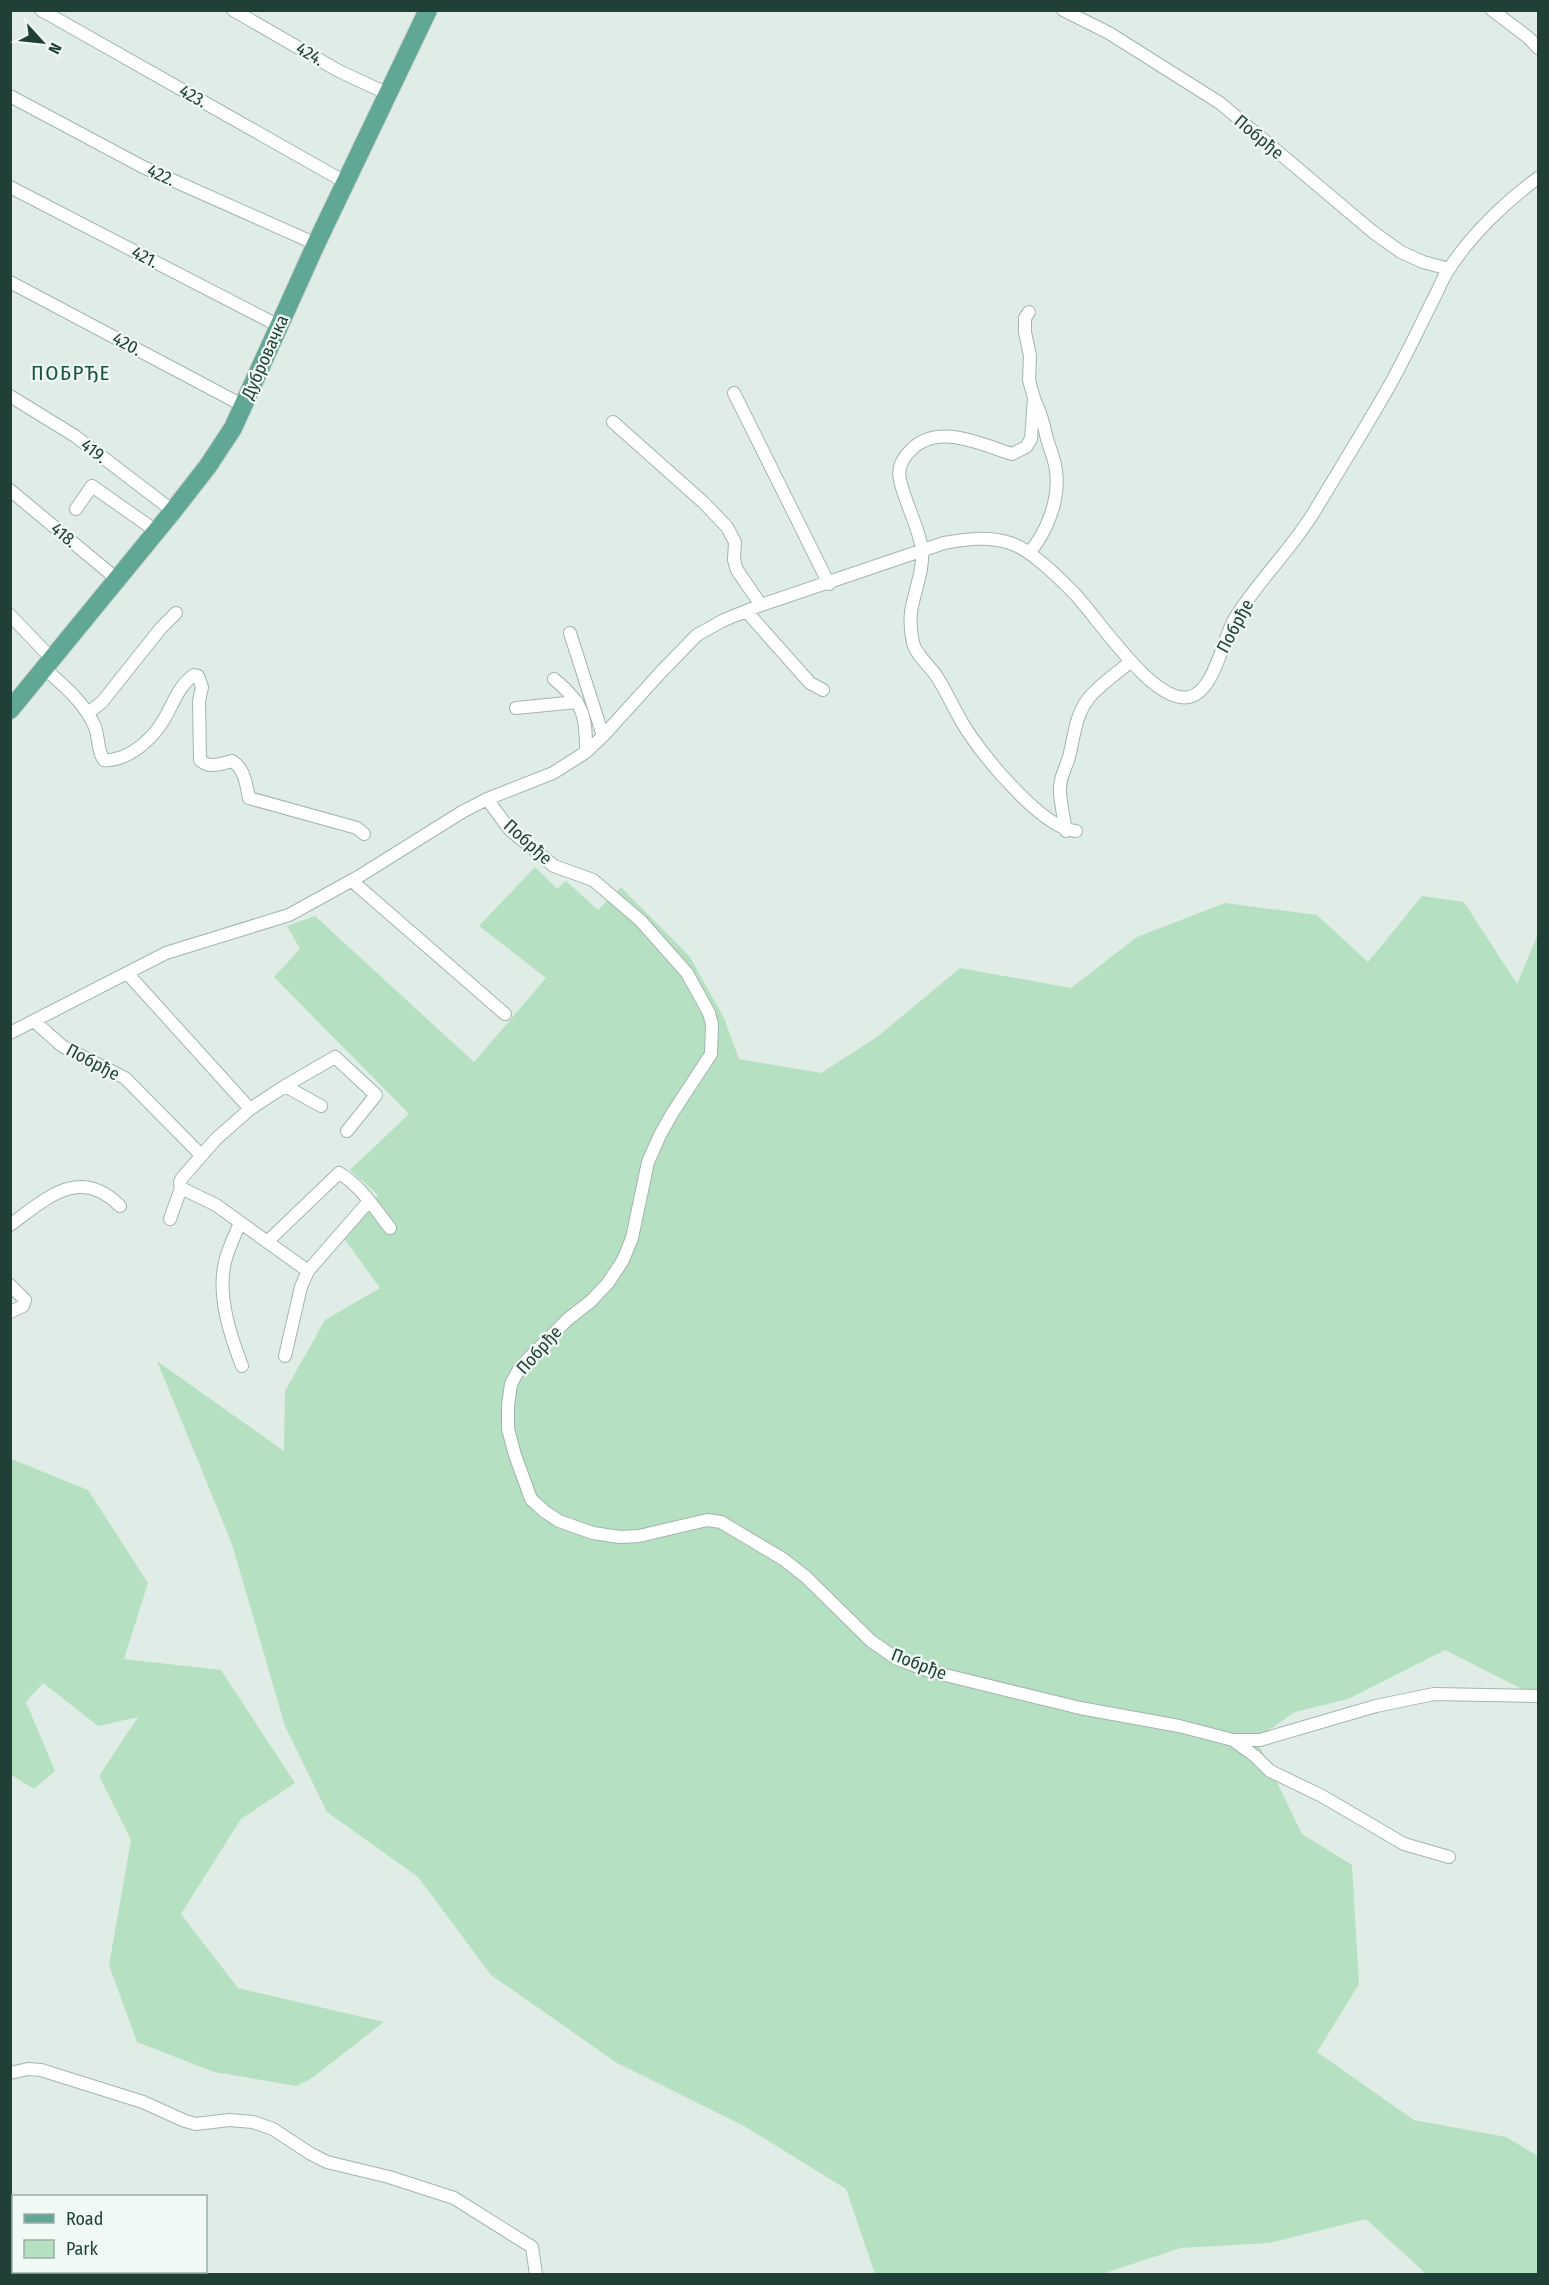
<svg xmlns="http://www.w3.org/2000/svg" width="1549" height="2285" font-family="'Fira Sans Condensed',sans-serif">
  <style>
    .green { fill: #b6e0c2 }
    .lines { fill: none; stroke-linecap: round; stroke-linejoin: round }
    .street-casing { stroke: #a2b5af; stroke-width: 14 }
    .primary-casing { stroke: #c0c9c7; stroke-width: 20 }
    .street { stroke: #fff; stroke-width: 12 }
    .primary { stroke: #60a796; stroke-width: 18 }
    .labels { text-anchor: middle; stroke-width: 4.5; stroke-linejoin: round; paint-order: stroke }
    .street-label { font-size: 18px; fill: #1f3f37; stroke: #f1f9f5 }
    .quarter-label { font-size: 21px; letter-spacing: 1.5px; fill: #195346; stroke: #f1f9f5 }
  </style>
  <rect width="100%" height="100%" fill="#e0ede7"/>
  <path class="green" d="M535,867L557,889L566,881L598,910L621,887L690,957L724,1018L739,1059L821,1073L877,1037L960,968L1071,988L1137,937L1225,903L1317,915L1368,962L1422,896L1464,902L1517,984L1538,934V1697L1445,1650L1348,1699L1295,1712L1256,1739L1302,1834L1352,1865L1359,1984L1317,2052L1414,2120L1506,2137L1538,2156V2274L1425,2273L1366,2219L1269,2243L1181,2248L1102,2274H875L846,2189L744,2126L617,2063L491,1975L418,1877L327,1812L285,1726L232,1544L157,1361L284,1451L285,1391L325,1320L380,1288L343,1237L378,1195L350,1170L409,1114L274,977L300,949L287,926L315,916L474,1062L546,978L479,926Z
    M11,1460H14L88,1490L148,1583L124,1659L221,1670L295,1783L241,1819L181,1914L238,1988L384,2022L312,2078L297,2086L214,2072L137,2042L109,1965L131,1840L99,1776L138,1717L98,1726L43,1683L26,1702L55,1771L34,1789L11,1775Z
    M10,2215H13L14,2272H126L125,2274H11Z"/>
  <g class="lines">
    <defs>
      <path id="street" d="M41,10L345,182
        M233,10L337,70L388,94
        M1063,10L1109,33L1220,103L1373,232L1401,252L1423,262L1449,269
        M1492,10L1529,38L1538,48
        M10,96L143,167L316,244
        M10,187L279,326
        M10,282L244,406
        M1029,312L1025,318V332L1030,356L1029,380L1034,398L1031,439L1026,447L1012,454C980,444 937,422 910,451C902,459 897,468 900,480C905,503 918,525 922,549C924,570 914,592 911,612C910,622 911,634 913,643C916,655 930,666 937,677C948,694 956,714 968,732C986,759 1043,829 1076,831
        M734,393L829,584
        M10,396L75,436L173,511
        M613,422L704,503L727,527L735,542L734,560L737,570L761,605
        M10,490L118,580
        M76,509L92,486L156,531
        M1029,553C1047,532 1060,499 1056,471C1055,460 1050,449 1047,439C1044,425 1041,412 1034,399
        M747,612L810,683L823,690
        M10,615L52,659
        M570,633L603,736
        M45,669C64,686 84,702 95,727C99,737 97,751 104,760C110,761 116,759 122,757C138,751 154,736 163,721C173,705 178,686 194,675L198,676L202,687L199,701L200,760C209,769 221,764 232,761C245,769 246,784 249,798L357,828L364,834
        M554,679C584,704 586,715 586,752
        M516,708L577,702
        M88,713L102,702L161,628L176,613
        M487,799L510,830L554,866L593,880L640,920L687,973L709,1013L712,1024L711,1054L673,1112L660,1135L648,1162L632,1238L623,1260L608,1283L591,1301L568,1319L529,1358L518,1371L511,1384L508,1405V1429L515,1455L531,1499L544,1511L559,1521L593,1533L620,1537L639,1536L707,1520L721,1522L783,1559L806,1577L871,1641L897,1659L929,1671L1080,1708L1179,1726L1233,1740L1255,1756L1270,1771L1322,1796L1404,1844L1449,1857
        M1066,831C1064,818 1061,806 1060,793C1059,779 1065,770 1069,757C1074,738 1075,716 1088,699C1099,685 1116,674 1130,662
        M352,881L505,1014
        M127,973L250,1109L216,1139L182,1178L180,1182L181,1188L216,1205L308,1271
        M34,1021L62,1046L125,1078L201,1155
        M10,1033L166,953L289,915L358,877L462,812L487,799L553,773L586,752L603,736L661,672L697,635L724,620L761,605L944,543C966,539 988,536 1010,543C1030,549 1058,577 1073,592C1096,615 1153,705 1189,697C1215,691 1222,640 1235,618C1258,581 1291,550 1314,512C1338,472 1363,432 1387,390C1403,362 1417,332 1432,302C1438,291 1442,279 1449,269C1471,235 1506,201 1538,178
        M285,1086L321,1106
        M250,1109L285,1086L335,1057L376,1095L347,1131
        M170,1219L181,1188
        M240,1223C235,1235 228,1249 225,1262C217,1295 230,1335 242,1366
        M10,1225C46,1199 79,1165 120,1206
        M267,1242L339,1173C360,1185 375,1209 390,1228
        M10,1285L25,1300L23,1306L10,1312
        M285,1356L301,1287L308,1271L369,1201
        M1233,1740H1260L1376,1706L1434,1694L1538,1696
        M10,2073L28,2069L41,2070L143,2102L185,2121L196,2124L229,2120L253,2122L273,2129L311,2154L327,2162L389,2177L454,2198L532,2247L536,2274"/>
      <path id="primary" d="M10,710L173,511L208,466L233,428L316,244L428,10"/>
    </defs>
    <use href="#street" class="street-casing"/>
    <use href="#primary" class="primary-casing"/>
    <use href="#street" class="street"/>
    <use href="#primary" class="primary"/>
  </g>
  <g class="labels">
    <g class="street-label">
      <text transform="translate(310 54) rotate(30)" y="6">424.</text>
      <text transform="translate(193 96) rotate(29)" y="6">423.</text>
      <text transform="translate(1259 137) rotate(40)" y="6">Побрђе</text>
      <text transform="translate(161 175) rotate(24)" y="6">422.</text>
      <text transform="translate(145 257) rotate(27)" y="6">421.</text>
      <text transform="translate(127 344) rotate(28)" y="6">420.</text>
      <text transform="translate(265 357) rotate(-66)" y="6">Дубровачка</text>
      <text transform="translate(94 451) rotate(37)" y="6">419.</text>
      <text transform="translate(64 535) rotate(40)" y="6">418.</text>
      <text transform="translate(1235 626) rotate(-62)" y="6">Побрђе</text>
      <text transform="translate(528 842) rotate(42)" y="6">Побрђе</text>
      <text transform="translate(93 1062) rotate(28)" y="6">Побрђе</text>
      <text transform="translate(539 1350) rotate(-48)" y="6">Побрђе</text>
      <text transform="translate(919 1664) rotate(21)" y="6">Побрђе</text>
    </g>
    <g class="quarter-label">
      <text x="71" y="380">ПОБРЂЕ</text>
    </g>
  </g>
  <rect width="1549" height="2285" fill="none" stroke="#1f3f37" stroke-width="24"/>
  <rect x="12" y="2195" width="195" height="78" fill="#f1f9f5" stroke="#9dafa9" stroke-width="1.5"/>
  <rect x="24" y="2214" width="30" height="9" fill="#60a796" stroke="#9dafa9" stroke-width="1.5"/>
  <text x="66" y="2225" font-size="18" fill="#1f3f37">Road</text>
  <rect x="24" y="2240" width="30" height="18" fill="#b6e0c2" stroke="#9dafa9" stroke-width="1.5"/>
  <text x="66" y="2255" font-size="18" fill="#1f3f37">Park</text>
  <g transform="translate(42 42) rotate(117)" stroke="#f1f9f5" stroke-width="4.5" paint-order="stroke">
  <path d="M0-4.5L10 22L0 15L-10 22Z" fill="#1f3f37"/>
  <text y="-9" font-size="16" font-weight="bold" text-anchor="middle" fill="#1f3f37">N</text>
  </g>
</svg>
